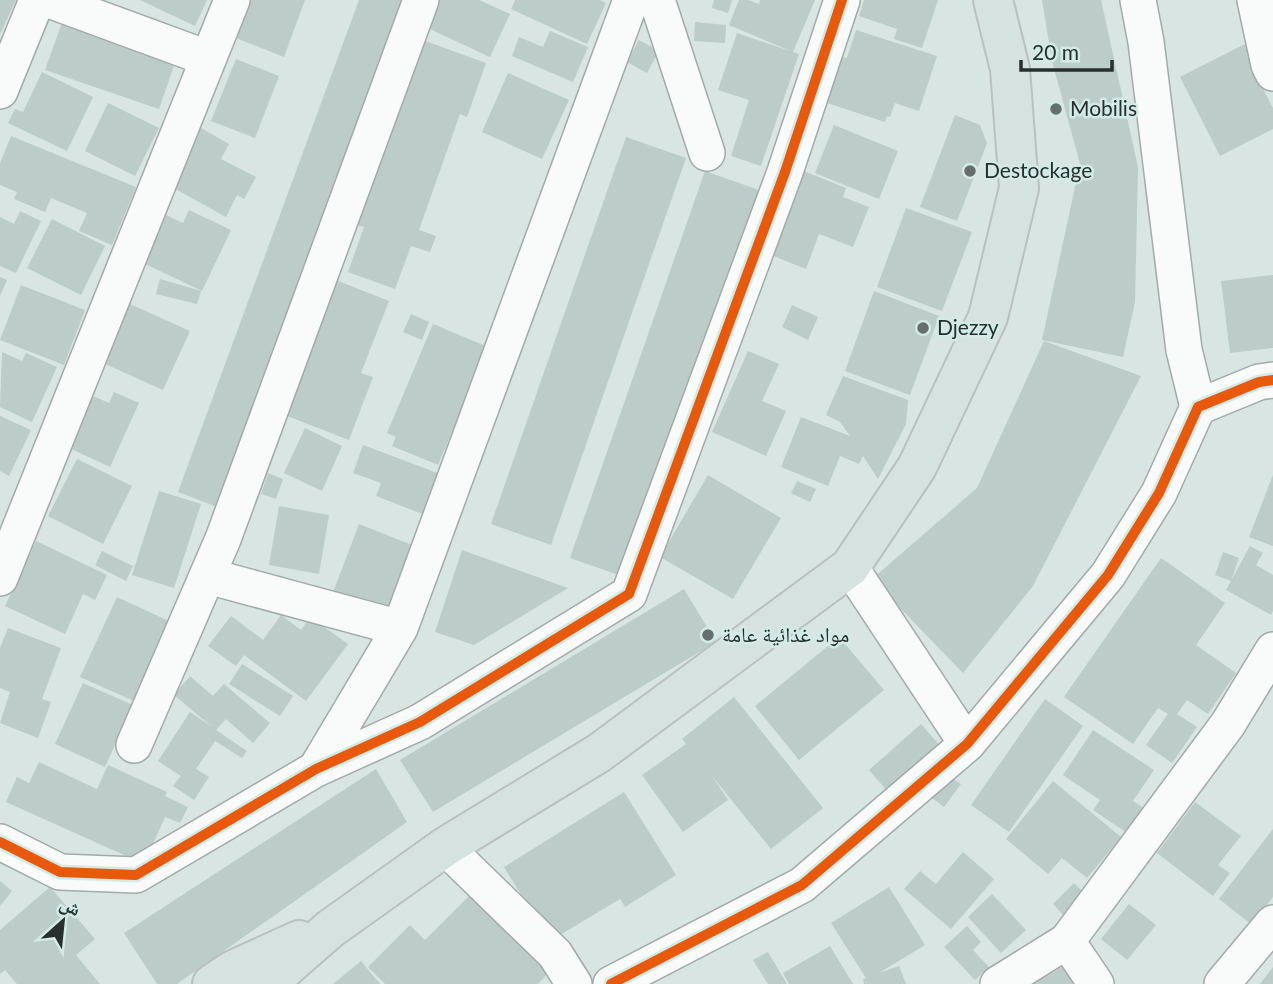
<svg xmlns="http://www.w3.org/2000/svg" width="1273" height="984" font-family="Lato,'Noto Naskh Arabic',sans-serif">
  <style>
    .building { fill: #bcccc9 }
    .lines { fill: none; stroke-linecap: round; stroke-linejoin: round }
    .minor-casing { stroke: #a1aba9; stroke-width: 38 }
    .major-casing { stroke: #bac0bf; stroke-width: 42 }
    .minor { stroke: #f9fbfb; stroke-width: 35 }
    .major { stroke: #d6e2e0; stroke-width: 38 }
    .cycleway-casing { stroke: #d2ebe6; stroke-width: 15 }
    .cycleway { stroke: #e8590c; stroke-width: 10 }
    .poi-dot { fill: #656f6d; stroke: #d2ebe6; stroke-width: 2.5 }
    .labels { text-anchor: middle; stroke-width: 5; stroke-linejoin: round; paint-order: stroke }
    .poi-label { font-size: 21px; fill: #27302e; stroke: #d2ebe6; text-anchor: start }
  </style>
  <rect width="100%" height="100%" fill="#d8e5e2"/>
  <path class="building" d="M0,0H16L0,34Z
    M140,0H207L195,26Z
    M244,0H305L284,57L231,36Z
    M359,0H421L233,513L178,492Z
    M431,0H479L510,14L490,57L419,24Z
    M515,0H600L606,3L587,44L511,9Z
    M714,0H732L728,13L712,8Z
    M739,0H748L759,4L760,0H815L793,52L729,25Z
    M864,0H938L922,48L894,39L897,29L859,16Z
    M1042,0H1101L1138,167L1135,302L1123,357L1042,340L1080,164L1052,61Z
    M64,17L177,57L159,109L45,70Z
    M695,22L726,25L725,43L694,41Z
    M856,30L937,56L919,111L895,103L890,117L887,116L885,122L821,101L837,55L847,58Z
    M550,31L588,47L573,82L512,56L519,37L543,47Z
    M737,33L799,54L761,166L731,156L749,100L718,90Z
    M420,39L486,63L467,117L460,114L419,230L436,236L430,252L411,246L395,289L348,272L364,227L354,224Z
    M639,40L659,51L647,73L627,62Z
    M1247,43L1270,88L1264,91L1273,108V129L1220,156L1180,77Z
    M236,59L279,76L255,138L211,121Z
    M42,72L93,97L67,151L8,123L15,109L23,112Z
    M508,73L569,100L542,159L482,132Z
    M108,103L159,128L135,176L85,151Z
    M955,115L980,125L987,143L957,221L920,207Z
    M834,125L898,151L879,199L815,173Z
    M201,128L229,144L221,159L256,177L244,199L237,195L226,217L170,186Z
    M11,136L136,187L112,245L79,231L87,213L51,198L45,212L14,199L17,192L0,185V163Z
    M626,137L686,158L551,545L491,524Z
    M705,171L765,192L630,579L570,558Z
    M804,171L846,188L843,197L869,207L853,247L819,234L806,269L771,255Z
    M906,208L972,232L942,311L877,287Z
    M189,210L231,230L202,291L141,262L164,214L183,223Z
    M20,211L41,221L16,273L0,266V217L14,224Z
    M52,219L105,246L81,295L27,268Z
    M1273,275V348L1230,353L1221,281Z
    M0,277L7,280L0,296Z
    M160,279L201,291L197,304L156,294Z
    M333,279L389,301L361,373L373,377L349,440L282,414Z
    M21,285L85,310L64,365L0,340Z
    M874,291L939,316L910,395L845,371Z
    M130,304L190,331L163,390L103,363Z
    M792,305L818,317L808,340L782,327Z
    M411,314L429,322L422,340L403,332Z
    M433,324L488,347L438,465L392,446L396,437L387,433Z
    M1044,341L1141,376L1033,586L963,673L872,579L977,488Z
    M748,351L779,364L762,401L786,411L766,456L712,432Z
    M2,352L22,361L26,353L57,367L32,422L0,407Z
    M843,376L908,400L906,424L878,479L863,456L859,464L840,456L828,486L781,467L801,417L850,436L840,422L826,415Z
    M114,392L139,403L110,467L67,447L91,395L109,403Z
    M0,416L31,430L9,476L0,471Z
    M305,428L342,446L322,491L284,473Z
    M363,445L440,474L425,515L376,496L381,483L353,473Z
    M77,459L132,486L103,544L48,516Z
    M268,473L283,479L276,499L261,494Z
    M708,475L781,518L733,599L660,557Z
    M1273,475V546L1249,537Z
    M797,481L816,489L810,502L791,493Z
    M159,491L201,504L174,588L132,575Z
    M279,506L329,515L319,574L269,565Z
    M359,524L412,545L385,616L332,595Z
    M36,541L107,575L95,600L83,594L65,634L5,606Z
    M1250,546L1263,553L1256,565L1273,575V611L1271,615L1226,590Z
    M462,550L568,588L474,645L435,632Z
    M102,551L133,566L126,581L95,565Z
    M1223,552L1239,558L1231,581L1215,575Z
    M1161,558L1225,603L1196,645L1236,673L1208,714L1187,700L1177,714L1197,727L1172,763L1146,745L1168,714L1158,708L1133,744L1064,697Z
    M684,589L716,642L433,812L400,760Z
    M117,597L171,622L134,701L80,677Z
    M281,615L301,630L310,617L348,644L306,701L244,655L236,666L208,646L231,616L263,640Z
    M8,628L61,648L42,699L51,702L38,738L0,723L10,692L0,688V648Z
    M839,637L884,690L799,760L755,706Z
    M242,664L293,696L280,716L229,684Z
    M190,676L213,696L224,684L270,723L253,743L226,719L216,730L247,751L242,758L215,741L196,769L209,777L194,800L173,786L181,776L158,761L190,712L212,727L174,695Z
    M83,683L133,705L105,767L55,744Z
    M734,697L823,808L771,849L712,776L728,800L683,832L642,775L686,744L682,739Z
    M1045,699L1083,726L1009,832L971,805Z
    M921,724L942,748L890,794L869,770Z
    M1093,730L1154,770L1133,801L1147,810L1130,835L1093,810L1100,800L1063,775Z
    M39,762L97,789L108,765L167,792L165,796L188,807L180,823L165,817L144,864L6,802L17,777L29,783Z
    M376,769L407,822L177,984H157L124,933Z
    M948,776L961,784L944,807L932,798Z
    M1053,781L1121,837L1087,878L1062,858L1048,874L1006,839Z
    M624,792L676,875L625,907L620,899L550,941L504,867Z
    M1195,802L1241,836L1218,865L1230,873L1213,896L1157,853Z
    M1273,829V897L1252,925L1219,899Z
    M963,852L994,879L951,929L904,889L920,871L936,884Z
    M0,881L12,891L0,906Z
    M1074,883L1087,896L1065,917L1053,904Z
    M50,887L95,939L76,955L100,984H17L5,970L0,974V930Z
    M889,887L925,945L879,973L899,966L906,984H864L863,979L866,978L831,923Z
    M475,890L549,972L538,984H385L368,967L410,925L425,940Z
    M992,894L1026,930L1001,953L968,917Z
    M1129,904L1156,925L1127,960L1101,939Z
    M967,926L981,942L973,950L989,967L975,980L944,947Z
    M830,946L853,984H789L783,973Z
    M768,952L787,984H768L753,960Z
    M361,961L380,984H333Z
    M1073,961L1087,984H1033Z
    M1273,967V984H1260Z"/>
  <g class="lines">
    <defs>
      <path id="minor" d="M49,0L207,58
        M657,0L707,153
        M1138,0L1146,42L1184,350L1198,407
        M1255,0L1269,65L1273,73
        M0,91L37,0
        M850,567L967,744
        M208,576L400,628
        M0,578L232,0
        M134,745L223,539L421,0
        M316,769L400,628L631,0
        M0,842L60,872L136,875L316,769L420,722L629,594L785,172L842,0
        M445,847L555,954L574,984
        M1067,941L1096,984
        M611,984L802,885L967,744L1108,575L1159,493L1198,407L1259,382L1273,380
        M998,984L1067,941L1228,724L1273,650
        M1222,984L1273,923"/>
      <path id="major" d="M212,984L233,970L299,940
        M267,984L330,929L445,847L599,753L850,567L917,467L988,317L1019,188L1010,69L993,0"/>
    </defs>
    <use href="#minor" class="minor-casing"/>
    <use href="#major" class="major-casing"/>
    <use href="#minor" class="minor"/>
    <use href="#major" class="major"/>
    <defs>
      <path id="cycleway" d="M0,842L60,872L136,875L316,769L420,722L629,594L785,172L842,0
        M611,984L802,885L967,744L1108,575L1159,493L1198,407L1259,382L1273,380"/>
    </defs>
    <use href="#cycleway" class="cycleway-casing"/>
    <use href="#cycleway" class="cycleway"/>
  </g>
  <g class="poi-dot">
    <circle cx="1056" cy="109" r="7"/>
    <circle cx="970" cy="171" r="7"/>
    <circle cx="923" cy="328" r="7"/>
    <circle cx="708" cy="635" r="7"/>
  </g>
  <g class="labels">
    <g class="poi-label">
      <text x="1070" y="116">Mobilis</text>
      <text x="984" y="178">Destockage</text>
      <text x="937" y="335">Djezzy</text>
      <text x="722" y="642">مواد غذائية عامة</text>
    </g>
  </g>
  <g transform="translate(63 921) rotate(27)" stroke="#d2ebe6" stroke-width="5" paint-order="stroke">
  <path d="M0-5L12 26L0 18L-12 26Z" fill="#27302e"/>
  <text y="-10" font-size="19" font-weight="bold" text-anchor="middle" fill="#27302e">ش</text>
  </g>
  <path d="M1021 60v10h91v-10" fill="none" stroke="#27302e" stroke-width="3.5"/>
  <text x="1032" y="60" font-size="21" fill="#27302e" stroke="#d2ebe6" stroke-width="5" paint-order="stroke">20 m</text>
</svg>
